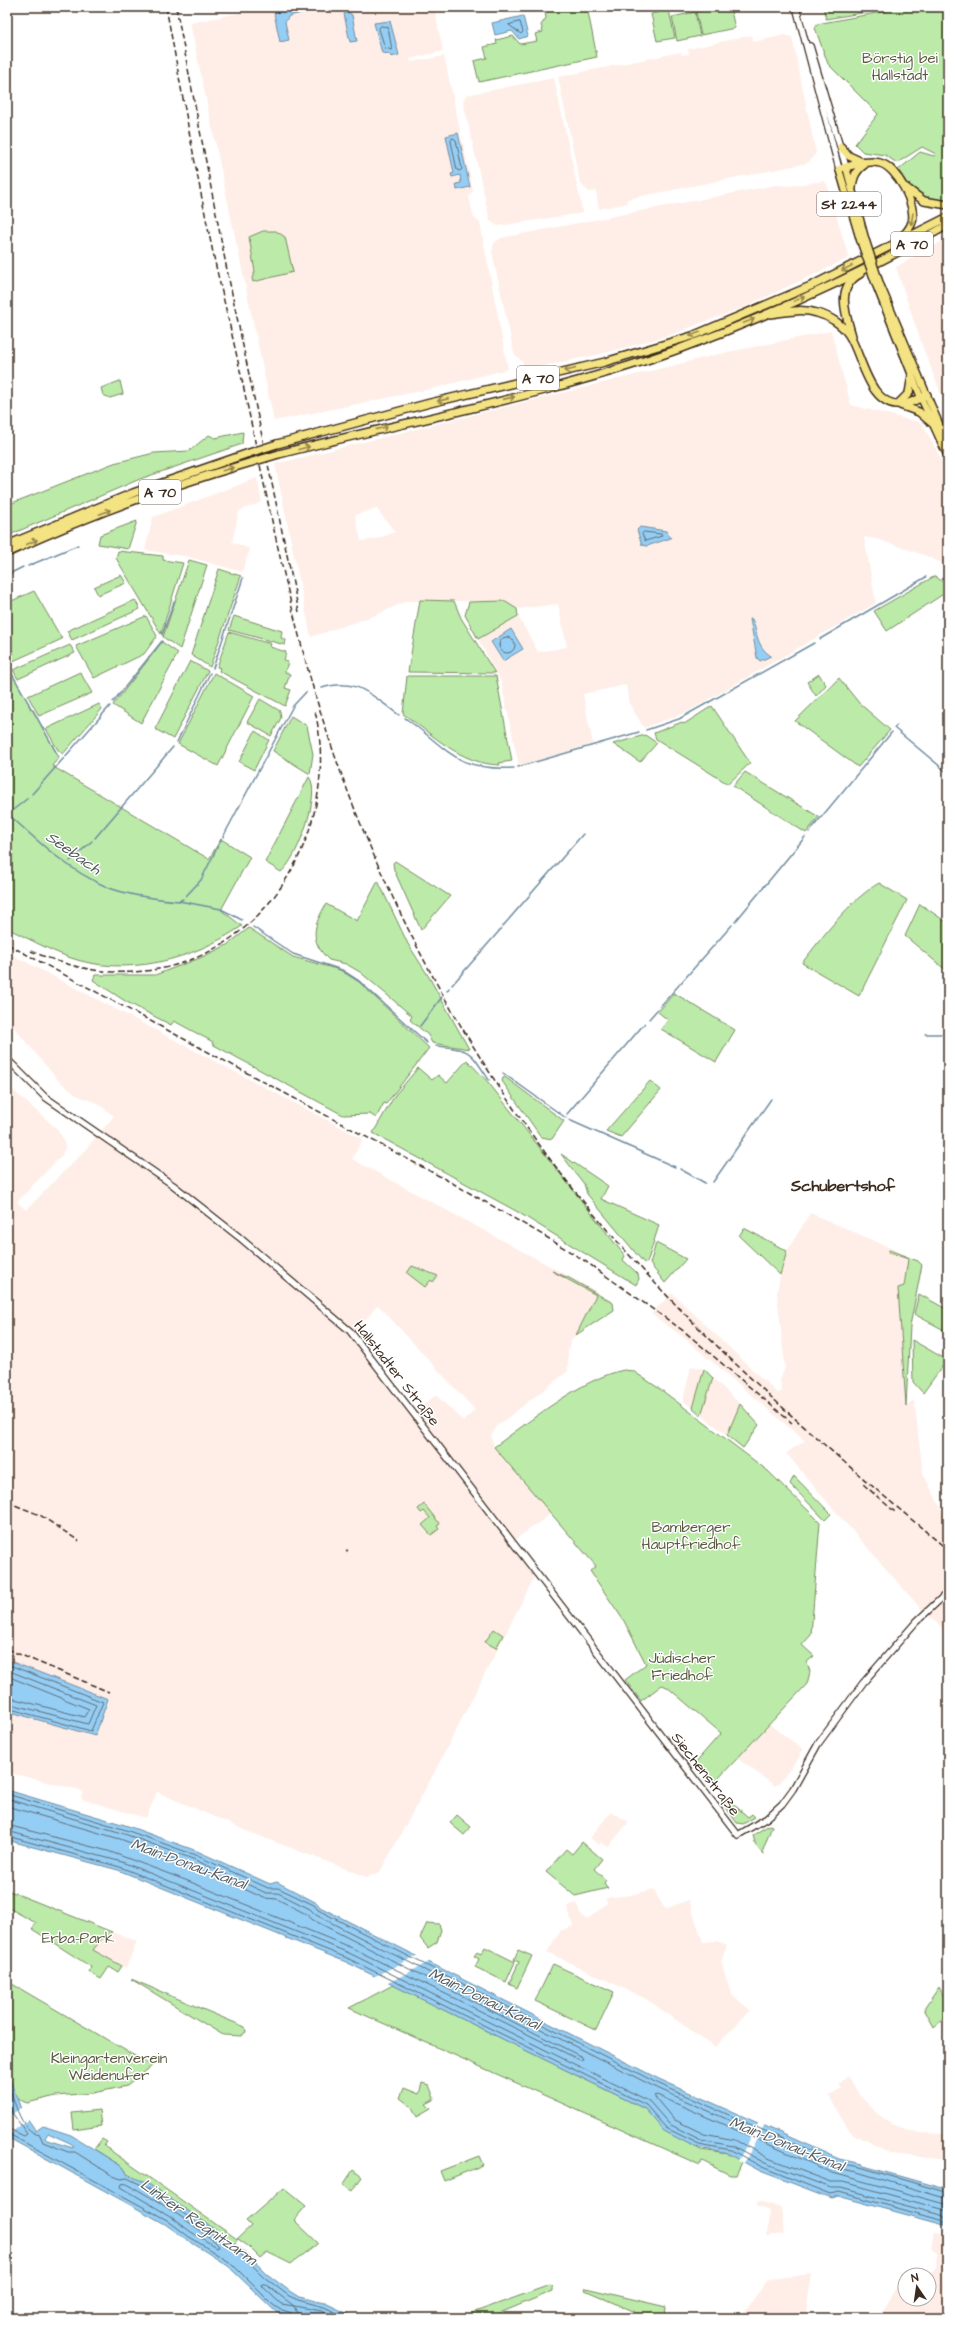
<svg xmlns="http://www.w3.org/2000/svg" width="955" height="2325" font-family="'Architects Daughter',sans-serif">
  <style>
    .built { fill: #feeee7; fill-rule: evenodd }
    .green { fill: #bbeaa9; stroke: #7b8a64 }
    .water { fill: #95cef5; stroke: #718c9f; fill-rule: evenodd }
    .pier { fill: #fff }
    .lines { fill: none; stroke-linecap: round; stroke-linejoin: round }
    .shore { stroke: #5f6c74; stroke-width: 1 }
    .stream { stroke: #718c9f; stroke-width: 1.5 }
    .secondary-casing { stroke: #3b2a1e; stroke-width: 8 }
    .primary-casing { stroke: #3b2a1e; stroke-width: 9 }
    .highway-casing { stroke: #3b2a1e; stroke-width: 10 }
    .secondary { stroke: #fff; stroke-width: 5.5 }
    .primary { stroke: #f4e382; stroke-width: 6 }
    .highway { stroke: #f4e382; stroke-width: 7 }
    .rail { stroke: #3b2a1e; stroke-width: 1.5; stroke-dasharray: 6 3; stroke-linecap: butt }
    .primary-bridge-casing { stroke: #3b2a1e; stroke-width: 9; stroke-linecap: butt }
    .highway-bridge-casing { stroke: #3b2a1e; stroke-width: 10; stroke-linecap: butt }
    .primary-bridge { stroke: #f4e382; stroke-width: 6 }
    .highway-bridge { stroke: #f4e382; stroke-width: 7 }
    .oneway { stroke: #988650 }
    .labels { text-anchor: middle; stroke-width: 3; stroke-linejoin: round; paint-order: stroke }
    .shield { fill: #fff; stroke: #766a62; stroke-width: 1 }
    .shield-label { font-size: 14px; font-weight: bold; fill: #3b2a1e }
    .park-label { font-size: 15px; fill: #5b5a41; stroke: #fff }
    .street-label { font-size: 15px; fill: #3b2a1e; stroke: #fff }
    .water-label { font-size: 16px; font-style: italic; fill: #565b5e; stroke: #fff }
    .neighbourhood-label { font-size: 16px; font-weight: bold; fill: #3b2a1e; stroke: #fff }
  </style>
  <rect width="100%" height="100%" fill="#fff"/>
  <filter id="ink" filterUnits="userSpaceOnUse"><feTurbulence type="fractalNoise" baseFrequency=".025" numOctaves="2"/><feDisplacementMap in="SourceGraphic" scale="8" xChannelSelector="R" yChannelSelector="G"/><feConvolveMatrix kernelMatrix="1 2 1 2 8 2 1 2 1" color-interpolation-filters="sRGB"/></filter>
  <g filter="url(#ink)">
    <path class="built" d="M270,7H434L443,51L410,59L411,62L444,56L473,190L469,197L474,218L480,223L508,369L435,388L274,421L190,23Z
      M752,35L754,42L785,35L792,37L816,153L808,163L627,199V203L599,209L596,191L589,192L580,183L558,77L681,52L682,55L689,54L688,49Z
      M554,78L583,213L498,226L490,221L463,101L466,95Z
      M824,181L827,184L849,258L742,308L667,336L601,354L524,370L523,363L514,353L492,252L494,243L501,238L776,185L788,186Z
      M948,238V412L922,345L896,267Z
      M831,331L851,405L922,423L948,472V561L944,564L924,555L880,540L864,537L876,603L687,712L644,728L630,705L626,685L583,694L593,744L519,766L501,682L478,639L518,616L538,652L567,647L558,604L517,609L504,601H407L376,615L311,637L275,464L719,354ZM376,508L395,532L376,539L361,541L355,515Z
      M257,478L262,502L239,511L232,542L250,549L242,572L189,557L145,550L153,517Z
      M7,952L363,1139L352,1159L598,1292L579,1332L572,1339L568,1351V1371L497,1426L491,1436L494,1447L552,1513L509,1544L534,1577L532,1582L432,1777L380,1872L367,1877L249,1832L157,1792L146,1818L81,1799L83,1791L7,1772V1085L56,1128L64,1140L65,1147L62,1155L17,1202L26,1210L84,1151L114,1116L97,1103L76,1095L57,1079L12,1025L7,1016ZM378,1305L475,1410L463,1421L436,1395L411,1414L352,1336Z
      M810,1213L909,1256L904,1286L898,1289L906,1406L914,1400L923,1473L948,1522V1633L924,1612L835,1511L786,1453L805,1441L682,1336L651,1314L672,1293L774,1390L778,1393L782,1391L780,1380L785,1368L777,1293L780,1275L787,1251Z
      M691,1366L704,1369L693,1408L683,1401Z
      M713,1378L740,1404L727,1435L701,1415Z
      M769,1724L803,1749L799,1754L800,1756L778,1785L777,1784L775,1786L737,1758Z
      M611,1812L629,1822L608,1847L601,1842L599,1845L590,1838Z
      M653,1889L665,1909L689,1900L703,1942L717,1941L727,1945L721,1962L732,1995L750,2010L715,2047L646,1999L547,1952L560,1931L573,1926L567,1906L577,1903L580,1913L587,1920L607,1903L606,1898L631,1895Z
      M112,1932L137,1941L126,1968L93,1950L101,1940Z
      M849,2075L862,2098L881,2117L897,2126L920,2133L948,2134V2160L891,2154L853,2134L846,2126L829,2096L842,2089L839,2084Z
      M758,2201L781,2207L784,2234L767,2236L769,2211L756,2206Z
      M934,2232L948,2237V2318H877L899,2283L905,2285V2299H929V2277L936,2267L937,2252L931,2248Z
      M812,2274L805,2318H739L767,2281L776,2278Z"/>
    <path class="green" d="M544,7H587L597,57L479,82L474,61L487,58L484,47L497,44L496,40L513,36L520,44L537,41L535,34L543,32L541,25L546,18Z
      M721,7H730L735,28L701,35L696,12Z
      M823,7H871L873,11L826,19Z
      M886,7H948V201C925,203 909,188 897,171L920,152L934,156L936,154L922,147L897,163L885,155L863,152L855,144L878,114L828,64L815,28L817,24L887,11Z
      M669,10L675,38L657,41L651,14Z
      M695,12L700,36L677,41L672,17Z
      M263,231H276L285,237L293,272L253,282L252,278L255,272L249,237Z
      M120,381L123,394L110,398L103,395L101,388Z
      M243,432L242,444L140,479L7,536V505L114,463L154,453L189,451L209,435L215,438Z
      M137,521L128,549L98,544L100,535Z
      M118,551L163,556V560L183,563L161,634L116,558Z
      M189,560L207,565L180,649L163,637Z
      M219,569L241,576L210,667L191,655Z
      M121,575L126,583L98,595L94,587Z
      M935,576L948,586V591L887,631L874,611Z
      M34,591L62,639L11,662L7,654V603Z
      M135,600L140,609L72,640L67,631Z
      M420,600L454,601L461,618L495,673L408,672Z
      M504,601L517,609L518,616L478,639L465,615L469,602Z
      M146,616L157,636L144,654L94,678L76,646Z
      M234,616L282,631L281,638L286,640L285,645L229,630Z
      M229,632L271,644L270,647L286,652L284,661L288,662L285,672L290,674L285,688L291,690L285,706L219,671L220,668L217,667Z
      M162,642L178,653L141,723L113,705Z
      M70,645L75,653L18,679L13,670Z
      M190,661L208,671L173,739L155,729Z
      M7,665L59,757L52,766L209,859L221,839L250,857L221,910L242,926C193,960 126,978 68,957C47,949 27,938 7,928Z
      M80,672L92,693L39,716L28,696Z
      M214,673L254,696L218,766L178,744Z
      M819,674L826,685L816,696L807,682Z
      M407,676H496L512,761L499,763L500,765C460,764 434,735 403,714Z
      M839,678L859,703L890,730L858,767L795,721Z
      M260,699L280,711L281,718L271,736L247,722Z
      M99,704L102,709L63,754L58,750L46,729Z
      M712,706L750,763L728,784L656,739L654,733L682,722L684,724Z
      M291,716L307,726L313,754L310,774L273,751Z
      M255,731L269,740L254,770L239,762Z
      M645,735L657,743L640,762L613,744Z
      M745,772L819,817L806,833L733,786Z
      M309,777C322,793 297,860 281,872L265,862Z
      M395,861L450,896L421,930L394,870L393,863Z
      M378,881L408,944L429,977L469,1049L432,1043L428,1035L410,1020L412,1016L360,972L346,964L329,960C308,940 314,925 326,904L357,921Z
      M879,883L907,900L859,996L802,963C823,936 850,900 879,883Z
      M920,904L948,923V972L905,936Z
      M249,928L293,957L340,970L359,982L429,1048L386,1104L384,1103L376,1118L370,1114L343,1115L212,1044L213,1042L174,1021L171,1025L125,1001L93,980L95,975H155L200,958L227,945Z
      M674,993L735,1030L716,1062L661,1029L668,1020L658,1012Z
      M467,1060L488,1082L625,1256L623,1260L638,1274L639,1279L636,1285L516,1211L373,1133L395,1095L418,1068L432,1080L438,1075L447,1083Z
      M505,1077L564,1121L552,1139L541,1137L502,1081L503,1078Z
      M650,1081L661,1090L621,1137L606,1131Z
      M561,1154L608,1186L601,1199L659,1225L647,1263L643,1262L587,1194L584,1184Z
      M744,1228L787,1251L780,1275L739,1236Z
      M656,1243L686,1259L665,1283L650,1264Z
      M889,1250L918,1261L922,1265L910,1326L906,1406L898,1288L904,1286L908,1259L888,1252Z
      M412,1266L438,1276L433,1282L431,1280L425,1287L407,1273Z
      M552,1271L569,1278L613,1303L614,1310L576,1335L596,1295Z
      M919,1294L948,1310V1326L944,1330L914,1314Z
      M912,1340L947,1360L923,1393L913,1382Z
      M704,1369L713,1378L701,1415L693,1408Z
      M624,1370L633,1371L660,1389L768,1471L820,1522L811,1635L802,1645L814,1656L807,1662L810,1672L807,1684L716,1781L695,1763L721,1733L667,1687L662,1685L641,1701L625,1680L646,1664L624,1621L590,1571L596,1566L494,1447C529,1422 582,1378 624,1370Z
      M740,1404L759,1425L743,1448L727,1435Z
      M794,1476L831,1514L825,1520L790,1484Z
      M424,1504L440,1524L437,1526L439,1529L431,1535L422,1525L430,1518L424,1511L421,1513L418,1509Z
      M494,1629L503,1635L496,1648L485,1642Z
      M723,1795L748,1817L752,1814L755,1817L743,1824L737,1823L719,1798Z
      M457,1815L471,1827L464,1835L450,1823Z
      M769,1825L772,1826L763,1850L764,1855L756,1846L753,1835Z
      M582,1842L602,1859L594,1869L606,1880L604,1883L608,1888L575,1896L546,1872L566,1849L572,1854Z
      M7,1890L112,1932L101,1940L93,1950L122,1966L118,1972L109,1967L101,1979L89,1972L91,1967L32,1929L36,1923L7,1907Z
      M427,1923L439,1924L441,1930L437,1942L428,1948L420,1938Z
      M485,1947L515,1962L506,1982L475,1967L479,1959L474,1956L477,1952L481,1954Z
      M518,1950L532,1956L517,1988L509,1984L519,1962L514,1960Z
      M553,1964L614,1992L596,2030L535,2001Z
      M131,1979L245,2027L246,2032L241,2036L223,2035Z
      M7,1981L152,2066L127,2086L93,2093L56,2096L27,2103L7,2095Z
      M393,1985L645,2109L667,2132L701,2150L729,2154L743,2160L736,2175H730L702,2161L700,2165L349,2008Z
      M939,1987L948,2005V2015L934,2027L924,2009Z
      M422,2083L429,2085L434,2098L432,2101L426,2104L431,2109L417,2117L412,2107L400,2098L404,2088L419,2094Z
      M99,2110L101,2126L74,2130L72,2113Z
      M102,2139L107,2142L104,2146L237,2239L251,2226L246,2221L284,2188L306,2206L294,2220L318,2243C309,2252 300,2256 291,2264L267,2252L260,2258L248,2246L238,2239L234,2244L206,2223L127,2174L121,2166L94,2149Z
      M479,2156L483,2165L444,2181L440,2171Z
      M353,2170L362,2177L352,2191L343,2185Z
      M550,2285L553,2287V2291L488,2318H458Z
      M586,2288L666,2307L665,2318H649L585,2290Z"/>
    <path class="water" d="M296,7H327L289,16L285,22L289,40L280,42L274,13Z
      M348,12L352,15L357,41L350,42L344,14Z
      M523,16L528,36L519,39L512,31L495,35L492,23Z
      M390,21L399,55L391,57L390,54L382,53L374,23Z
      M458,133L470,187L457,190L456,184L461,183L460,175L452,177L451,174L454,173L446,136Z
      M640,527L666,531L671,538L647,546L642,545L637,530Z
      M750,619H752C758,634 756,646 771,656L760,661L757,658Z
      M511,629L523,649L503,661L491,642Z
      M7,1660L108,1699L95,1736L7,1711Z
      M7,1790L125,1825L197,1851L270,1884L277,1882L317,1903L320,1907L659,2079L839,2159L862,2164L864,2166L948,2190V2226L838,2196L831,2198L760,2171L729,2154L695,2147L664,2131L645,2109L346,1962L118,1870L7,1840Z
      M7,2071L21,2109L36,2131L43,2126L71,2135L121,2166L127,2174L150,2185L206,2223L246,2253L267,2274L291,2292L299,2297L325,2303L357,2318H297L277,2313L228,2266L186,2239L165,2224L7,2137ZM48,2133L70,2143L73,2145V2148L47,2140L45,2138Z"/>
    <path class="pier" d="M418,1955L431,1961L386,1984L373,1977Z
      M22,2107L30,2118L7,2136V2118Z
      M759,2121L765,2124L744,2163L738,2161Z"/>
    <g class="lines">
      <path class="shore" d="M520,22L523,32L521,34L509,25Z
        M381,26L388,27L392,50L385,48L379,29Z
        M453,138L456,140L462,169L460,171L457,170L451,141Z
        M644,532L661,534L662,536L645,541L642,534Z
        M499 645a8 8 0 1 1 16 0a8 8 0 1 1-16 0Z
        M7,1664L103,1702L91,1731L7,1708
        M7,1670L96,1705L88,1724L7,1703
        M7,1676L89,1709L84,1717L7,1697
        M7,1794L123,1829L195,1855L268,1888H278L314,1905L318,1910L657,2083L837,2163L860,2167L948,2193
        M7,1799L122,1833L193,1859L266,1893H278L310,1909L316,1915L655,2087L836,2168L857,2172L948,2199
        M7,1806L120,1839L191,1865L264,1898L277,1899L306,1914L313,1920L582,2057L583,2059L580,2060L352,1948L188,1881L108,1851L7,1825
        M7,1831L122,1862L349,1953L649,2101L669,2124L701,2140L733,2146L765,2163L831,2188H841L948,2217
        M7,1836L120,1867L347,1958L646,2105L666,2128L699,2144L731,2150L762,2167L830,2194L839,2192L948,2222
        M7,2079C13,2095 19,2132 40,2135L43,2142L68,2152H75L113,2176L121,2179L127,2178L148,2188L243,2256L264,2277L289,2296L298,2300L324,2307L347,2318
        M7,2101L13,2114L27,2134L24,2136L7,2128
        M7,2133L167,2220L188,2236L231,2263L272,2304L279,2309L292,2313L294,2318
        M127,2184C159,2201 189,2221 218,2244L219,2246L216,2247L191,2232L170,2216L121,2187L122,2184Z
        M948,2205L833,2173L657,2095L654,2096L673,2119L704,2134L735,2140L768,2158L831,2182H843L948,2211
        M299,2318L294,2306L281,2304L263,2287L262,2284H265L294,2306L322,2311L335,2318"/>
      <path class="stream" d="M28,566L78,545
        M944,566L948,563
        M7,575L23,567
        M162,635L174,602
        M820,639L926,577
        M7,665L29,704
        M213,668L243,578
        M322,688C358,677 371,695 399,715
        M113,702L162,641
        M29,705L31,709
        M33,710L57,754
        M405,718C448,748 454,771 514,768
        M897,725L894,728L948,773
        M646,730L679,719L814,643
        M177,742L210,673
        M518,767L639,732
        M32,794L110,706
        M13,810L28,798
        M7,813C37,841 69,871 107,887C129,896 156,899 179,901L183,899
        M809,832L892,732
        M223,837L293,706L306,692
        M95,838L173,747
        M70,861L92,841
        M186,896L201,880L221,840
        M179,901L221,909L242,920
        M735,922L805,837
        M503,926L583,834
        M253,927L293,954L342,970L359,981L427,1043
        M452,985L501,929
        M447,991L449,988
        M649,1019L732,925
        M420,1026L442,997
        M925,1034H948
        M436,1046C472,1049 470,1051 489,1080
        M503,1073L566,1118
        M567,1114L645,1023
        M569,1120L675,1167
        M680,1169L705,1183
        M713,1182L771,1099"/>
      <defs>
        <path id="secondary" d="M796,7L839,169
          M810,46L846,167
          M7,1059L45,1097L173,1185L239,1237L350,1331L738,1835L767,1818L782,1804L793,1789L818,1744L863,1683L916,1622L948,1592"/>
        <path id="primary" d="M860,240L839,169L846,167L865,238
          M880,284L948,445
          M876,285L921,398L948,457"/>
        <path id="highway" d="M841,147L849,156L862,162
          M846,167C857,164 869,160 880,163C897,167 917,206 912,222C910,230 904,235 899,239
          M905,187L924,201L948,205
          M852,188C853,177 856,170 865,164
          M771,314C786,312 802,308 817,313C829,316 842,324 849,335C863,357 869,409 904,404C912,403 920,398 927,395
          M852,336C846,315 835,287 860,274
          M898,404L909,393L912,375
          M900,405L919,412L932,423
          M277,444L430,403L605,362L692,336L813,285L948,217
          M279,454C411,420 547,396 676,350C769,316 861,274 948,225
          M7,545L133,493L249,453
          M7,553C86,516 169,486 252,462"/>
      </defs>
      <use href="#secondary" class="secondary-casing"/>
      <use href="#primary" class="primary-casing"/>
      <use href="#highway" class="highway-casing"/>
      <use href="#secondary" class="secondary"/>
      <use href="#primary" class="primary"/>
      <use href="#highway" class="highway"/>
      <path class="rail" d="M166,7C182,92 197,178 215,262C225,306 236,350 245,394C266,493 286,593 314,691C362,853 441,1011 541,1147C655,1302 801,1427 948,1550
        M176,7L226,265L299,612
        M7,944L454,1184L543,1235L585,1261L685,1332L792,1423
        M31,951C64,965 97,974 133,972C262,966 343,831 315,711
        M863,1484L895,1512
        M7,1502L40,1515L79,1541
        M346,1551L348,1550
        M7,1649L109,1692"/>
      <defs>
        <path id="primary-bridge" d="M865,238L880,284
          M860,240L876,285"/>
        <path id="highway-bridge" d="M249,453L277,444
          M252,462L279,454"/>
      </defs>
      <use href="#primary-bridge" class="primary-bridge-casing"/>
      <use href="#highway-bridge" class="highway-bridge-casing"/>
      <use href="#primary-bridge" class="primary-bridge"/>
      <use href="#highway-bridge" class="highway-bridge"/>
    </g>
    <defs><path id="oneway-shaft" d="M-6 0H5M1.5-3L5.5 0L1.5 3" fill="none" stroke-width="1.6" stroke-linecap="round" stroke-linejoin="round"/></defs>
    <g class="oneway">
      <use href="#oneway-shaft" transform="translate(912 219) rotate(100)"/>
      <use href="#oneway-shaft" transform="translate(847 268) rotate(154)"/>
      <use href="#oneway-shaft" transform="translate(799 299) rotate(-25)"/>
      <use href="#oneway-shaft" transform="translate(749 321) rotate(-22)"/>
      <use href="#oneway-shaft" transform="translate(695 334) rotate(160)"/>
      <use href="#oneway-shaft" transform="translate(570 370) rotate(166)"/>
      <use href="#oneway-shaft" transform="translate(509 398) rotate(-13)"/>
      <use href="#oneway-shaft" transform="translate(443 400) rotate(167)"/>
      <use href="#oneway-shaft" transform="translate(382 428) rotate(-14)"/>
      <use href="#oneway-shaft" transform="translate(304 448) rotate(-15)"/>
      <use href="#oneway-shaft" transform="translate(228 469) rotate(-16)"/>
      <use href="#oneway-shaft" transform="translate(105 512) rotate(-21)"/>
      <use href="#oneway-shaft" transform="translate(32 542) rotate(-24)"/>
    </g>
  </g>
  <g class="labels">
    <g class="shield">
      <rect x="817" y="192" width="64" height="24" rx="3"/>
      <rect x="891" y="232" width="42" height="24" rx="3"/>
      <rect x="517" y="366" width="42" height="24" rx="3"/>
      <rect x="139" y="480" width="42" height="24" rx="3"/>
    </g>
    <g class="shield-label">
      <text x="849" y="209">St 2244</text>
      <text x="912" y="249">A 70</text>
      <text x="538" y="383">A 70</text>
      <text x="160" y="497">A 70</text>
    </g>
    <g class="park-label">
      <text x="900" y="63">Börstig bei<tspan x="900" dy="17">Hallstadt</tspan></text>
      <text x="691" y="1532">Bamberger<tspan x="691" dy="17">Hauptfriedhof</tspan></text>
      <text x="682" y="1663">Jüdischer<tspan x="682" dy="17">Friedhof</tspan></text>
      <text x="78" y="1943">Erba-Park</text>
      <text x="109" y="2063">Kleingartenverein<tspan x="109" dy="17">Weidenufer</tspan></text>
    </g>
    <g class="street-label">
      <text transform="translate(397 1373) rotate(52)" y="5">Hallstadter Straße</text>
      <text transform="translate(706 1774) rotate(52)" y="5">Siechenstraße</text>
    </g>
    <g class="water-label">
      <text transform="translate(74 852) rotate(35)" y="6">Seebach</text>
      <text transform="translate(189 1863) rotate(20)" y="6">Main-Donau-Kanal</text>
      <text transform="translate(485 1998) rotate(26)" y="6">Main-Donau-Kanal</text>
      <text transform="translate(787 2143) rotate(22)" y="6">Main-Donau-Kanal</text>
      <text transform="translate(199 2221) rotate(35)" y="6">Linker Regnitzarm</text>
    </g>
    <g class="neighbourhood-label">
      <text x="843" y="1191">Schubertshof</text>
    </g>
  </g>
  <rect width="955" height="2325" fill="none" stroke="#fff" stroke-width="24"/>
  <rect x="12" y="12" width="931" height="2301" fill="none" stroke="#3b2a1e" stroke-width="1.5" filter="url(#ink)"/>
  <g transform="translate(917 2287) rotate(347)"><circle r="19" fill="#ffffff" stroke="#b1aaa5"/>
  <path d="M0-3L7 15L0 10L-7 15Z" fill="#3b2a1e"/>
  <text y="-6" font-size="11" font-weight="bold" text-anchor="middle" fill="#3b2a1e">N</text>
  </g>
</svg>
